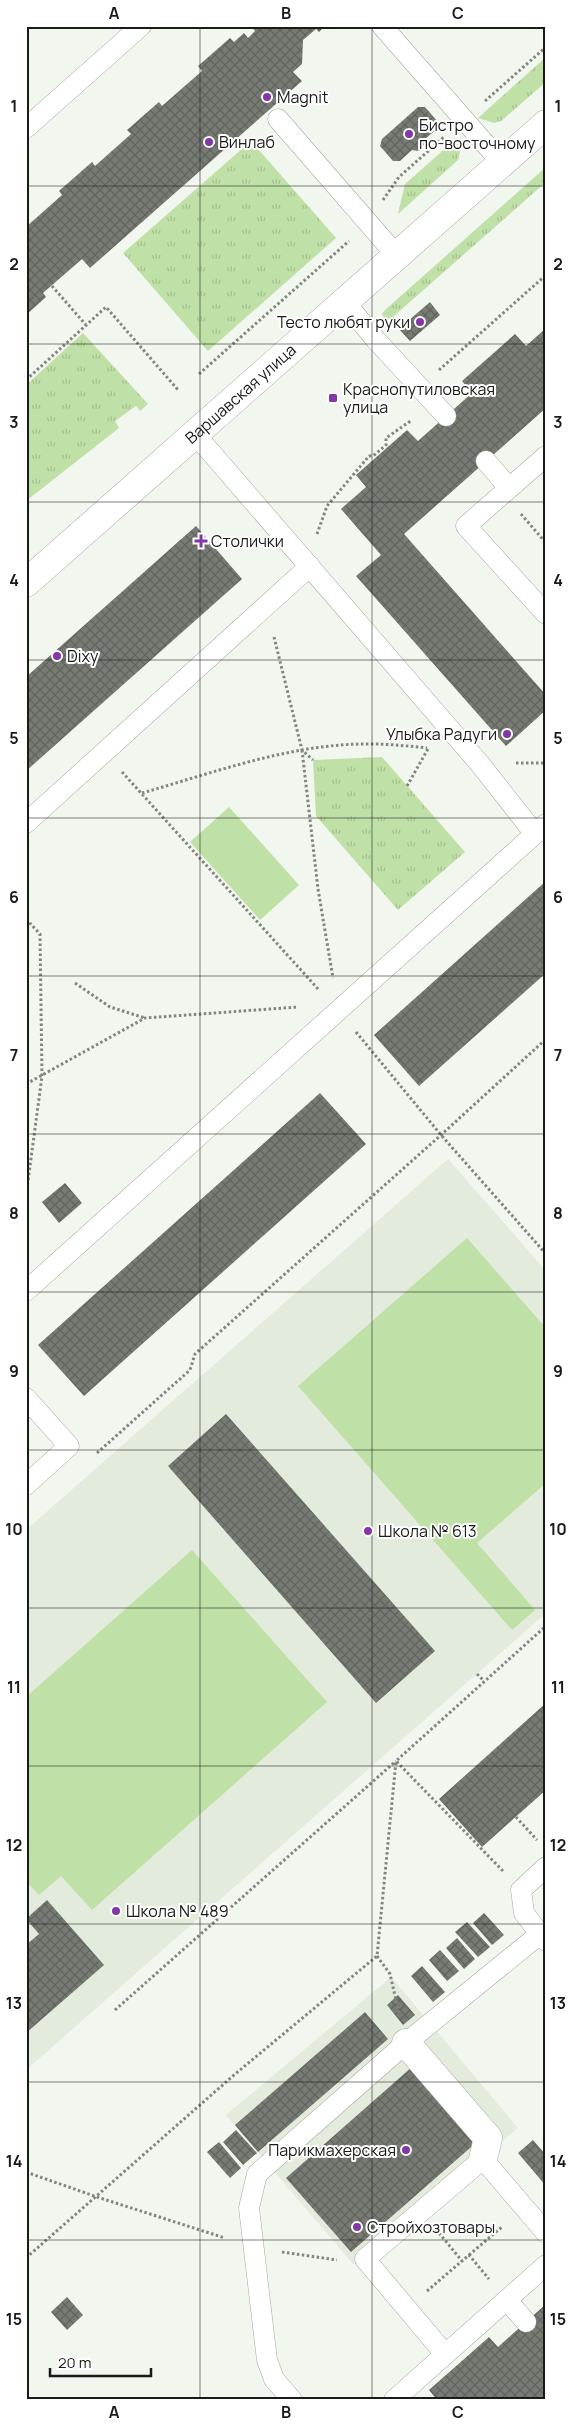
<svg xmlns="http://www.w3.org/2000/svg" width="572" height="2426" font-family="Manrope,sans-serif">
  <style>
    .built { fill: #e3ebdd }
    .grass { fill: url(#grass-tufts) }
    .pitch { fill: #bfe0a6 }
    .building { fill: url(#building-cross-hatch) }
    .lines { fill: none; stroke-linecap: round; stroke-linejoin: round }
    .service-casing { stroke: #a3a7a0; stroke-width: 21 }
    .minor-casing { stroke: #a3a7a0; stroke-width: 29 }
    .tertiary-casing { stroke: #a3a7a0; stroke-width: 29 }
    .path { stroke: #81857f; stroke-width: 3; stroke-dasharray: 2.5 2.5; stroke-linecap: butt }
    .service { stroke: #fff; stroke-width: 20 }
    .minor { stroke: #fff; stroke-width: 28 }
    .tertiary { stroke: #fff; stroke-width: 28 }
    .grid { fill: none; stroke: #191b18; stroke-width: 1; stroke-opacity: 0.55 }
    .poi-dot { fill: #8336a6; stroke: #fff; stroke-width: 2 }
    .labels { text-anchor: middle; stroke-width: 4; stroke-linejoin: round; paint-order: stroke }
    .poi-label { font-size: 16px; fill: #191b18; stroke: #fff; text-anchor: start }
    .street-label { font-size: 16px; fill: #191b18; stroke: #fff }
    .neatline { fill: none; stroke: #191b18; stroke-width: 2 }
    .grid-label { font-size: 16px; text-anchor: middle; font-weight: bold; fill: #191b18 }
  </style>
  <defs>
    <pattern id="grass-tufts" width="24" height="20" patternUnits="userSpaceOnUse" patternTransform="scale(1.25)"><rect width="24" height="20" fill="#bfe0a6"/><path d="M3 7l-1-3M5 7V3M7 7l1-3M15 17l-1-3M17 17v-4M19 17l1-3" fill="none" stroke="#a4c08e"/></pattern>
    <pattern id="building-cross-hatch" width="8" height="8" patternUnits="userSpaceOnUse" patternTransform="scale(1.25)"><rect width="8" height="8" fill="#777b74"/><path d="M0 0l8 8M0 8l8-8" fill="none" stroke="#61645e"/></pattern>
  </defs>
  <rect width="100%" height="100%" fill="#f1f6ee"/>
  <path class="built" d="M448,1159L546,1271V1613L26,2070V1530Z
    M391,1977L518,2128L353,2264L226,2115Z"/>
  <path class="grass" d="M546,57V82L501,121L494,123L478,118Z
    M456,139L460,152L458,160L398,214L405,184Z
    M251,141L336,238L208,351L123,253Z
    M546,167V182L386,323L382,314L385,310Z
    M83,333L148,404L140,411L136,406L115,421L119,428L26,501V385Z
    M382,757L465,852L398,910L316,816L313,760Z"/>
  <path class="pitch" d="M229,807L299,885L260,920L190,842Z
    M467,1238L546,1328V1483L477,1543L535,1610L512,1630L298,1386Z
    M192,1550L327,1702L92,1910L61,1876L39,1895L26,1881V1697Z"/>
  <path class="building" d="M251,26H325L319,32L316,29L303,40L302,64L293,72L302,81L90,268L82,259L43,293L46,297L26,315V227L62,195L59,191L92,162L95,166L131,134L127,130L159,102L162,106L202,71L198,66L230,38L234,42L244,33L248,38L255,31Z
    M418,107H425L438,122L437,129L426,138L425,144L418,151L412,150L400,161H393L380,146L382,139Z
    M430,302L440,315L410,341L399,329Z
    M546,328V408L404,534L546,695V710L506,746L356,576L381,555L341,509L366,487L356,475L407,430L418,441L472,393L462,381L515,334L526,346Z
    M196,526L242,579L26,771V677Z
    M546,881V973L419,1086L374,1035Z
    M320,1093L366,1144L84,1396L38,1345Z
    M65,1183L82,1203L59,1223L42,1202Z
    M226,1414L435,1651L376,1703L168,1466Z
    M546,1703V1790L482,1847L439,1799Z
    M47,1900L104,1965L26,2033V1945L39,1934L26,1919Z
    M484,1913L504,1935L492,1945L473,1923Z
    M467,1922L490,1947L478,1957L455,1932Z
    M457,1938L475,1959L464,1969L446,1948Z
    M440,1950L459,1971L447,1981L429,1960Z
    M422,1966L445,1992L433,2002L411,1976Z
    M398,1995L415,2015L403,2025L387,2005Z
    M365,2012L388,2039L258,2152L235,2125Z
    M413,2066L478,2141L351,2252L286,2178Z
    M236,2130L257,2153L243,2165L223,2142Z
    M533,2140L546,2155V2186L518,2153Z
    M219,2142L241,2168L230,2178L207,2152Z
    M67,2297L83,2315L67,2330L51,2312Z
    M546,2304V2400H437L429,2390L489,2337L498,2347Z"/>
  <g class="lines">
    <defs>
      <path id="service" d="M382,26L502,163
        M278,119L397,256
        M26,128L141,26
        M345,302L376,340L446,416
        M195,434L480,764L535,834
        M546,456L466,526L546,614
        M486,461L509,488
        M26,823L310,566
        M26,1291L546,824
        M26,1398L69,1446L26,1485
        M540,1934L524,1913L521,1890L546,1867
        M507,2300L526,2322
        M445,2354L365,2259L483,2159L546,2233
        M292,2400L274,2379L267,2360L249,2208L257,2174L406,2043L540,1934L546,1941
        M394,2400L546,2265"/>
      <path id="minor" d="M406,2043L488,2138L483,2159"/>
      <g id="tertiary">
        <path id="s1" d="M26,583L546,124"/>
      </g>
    </defs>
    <use href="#service" class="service-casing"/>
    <use href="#minor" class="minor-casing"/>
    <use href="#tertiary" class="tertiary-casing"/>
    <path class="path" d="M485,101L546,47
      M383,200L399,177L444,137
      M52,286L86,325
      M439,370L546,275
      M199,374L349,241
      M26,380L106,307L179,391
      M521,514L546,543
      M317,534L327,506L369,456H373L386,445V438L412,420
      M274,637L302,750L313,760
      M302,750L318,889L333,978
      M516,763H546
      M122,772L319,990
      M407,786L429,747
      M142,793C216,772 293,743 370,744C389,744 408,746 427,748
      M26,919L40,934L42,1076L26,1196
      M75,983L110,1007L145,1018
      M356,1032L441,1135L546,1254
      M26,1084L145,1018L298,1007
      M97,1453L190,1370L195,1354L441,1135L546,1039
      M477,1674L484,1681
      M516,1817L537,1840
      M503,1871L396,1761L546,1626
      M377,1956L390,1974L399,2013
      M115,2010L396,1761
      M26,2172L97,2197L225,2238
      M439,2233L462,2261L469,2255L489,2279
      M282,2252L337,2260
      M469,2255L503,2226
      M26,2258L234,2075L377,1956L396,1761
      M427,2291L462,2261"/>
    <use href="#service" class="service"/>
    <use href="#minor" class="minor"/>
    <use href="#tertiary" class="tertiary"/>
  </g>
  <path class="grid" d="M200,26V2400M372,26V2400M26,186H546M26,344H546M26,502H546M26,660H546M26,818H546M26,976H546M26,1134H546M26,1292H546M26,1450H546M26,1608H546M26,1766H546M26,1924H546M26,2082H546M26,2240H546"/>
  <g class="poi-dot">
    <circle cx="267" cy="97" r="5"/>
    <circle cx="409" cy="134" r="5"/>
    <circle cx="209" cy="142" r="5"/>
    <circle cx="420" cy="322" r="5"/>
    <rect x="328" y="393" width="10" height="10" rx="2.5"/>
    <path d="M198.5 533.5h5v5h5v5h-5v5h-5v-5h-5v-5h5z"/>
    <circle cx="57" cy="656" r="5"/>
    <circle cx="507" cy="734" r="5"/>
    <circle cx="368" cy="1531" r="5"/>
    <circle cx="116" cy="1911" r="5"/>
    <circle cx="406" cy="2150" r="5"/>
    <circle cx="357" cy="2227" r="5"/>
  </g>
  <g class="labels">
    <g class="poi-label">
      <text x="277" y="103">Magnit</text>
      <text x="419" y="131">Бистро<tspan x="419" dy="18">по-восточному</tspan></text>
      <text x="219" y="148">Винлаб</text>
      <text x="410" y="328" text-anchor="end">Тесто любят руки</text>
      <text x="343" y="395">Краснопутиловская<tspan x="343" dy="18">улица</tspan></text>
      <text x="211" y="547">Столички</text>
      <text x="67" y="662">Dixy</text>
      <text x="497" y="740" text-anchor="end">Улыбка Радуги</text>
      <text x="378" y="1537">Школа № 613</text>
      <text x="126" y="1917">Школа № 489</text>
      <text x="396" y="2156" text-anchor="end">Парикмахерская</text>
      <text x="367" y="2233">Стройхозтовары</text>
    </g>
    <g class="street-label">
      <text dy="6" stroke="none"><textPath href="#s1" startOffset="286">Варшавская улица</textPath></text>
    </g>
  </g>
  <rect width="572" height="2426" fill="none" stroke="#ffffff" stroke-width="55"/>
  <path d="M50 2368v8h101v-8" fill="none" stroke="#191b18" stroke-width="2.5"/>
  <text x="58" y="2368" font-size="15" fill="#191b18" stroke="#ffffff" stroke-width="4" paint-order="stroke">20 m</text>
  <rect x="28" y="28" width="516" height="2370" class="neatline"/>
  <g class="grid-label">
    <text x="114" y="19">A</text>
    <text x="286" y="19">B</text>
    <text x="458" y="19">C</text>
    <text x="14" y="112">1</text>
    <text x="558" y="112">1</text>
    <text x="14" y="270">2</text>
    <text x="558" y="270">2</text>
    <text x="14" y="428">3</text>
    <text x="558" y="428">3</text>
    <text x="14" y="586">4</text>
    <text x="558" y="586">4</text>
    <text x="14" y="744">5</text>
    <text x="558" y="744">5</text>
    <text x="14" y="903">6</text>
    <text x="558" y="903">6</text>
    <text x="14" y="1061">7</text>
    <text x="558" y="1061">7</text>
    <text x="14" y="1219">8</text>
    <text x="558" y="1219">8</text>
    <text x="14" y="1377">9</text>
    <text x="558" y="1377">9</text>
    <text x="14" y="1535">10</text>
    <text x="558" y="1535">10</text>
    <text x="14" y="1693">11</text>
    <text x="558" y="1693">11</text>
    <text x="14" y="1851">12</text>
    <text x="558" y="1851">12</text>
    <text x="14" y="2009">13</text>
    <text x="558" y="2009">13</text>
    <text x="14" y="2167">14</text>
    <text x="558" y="2167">14</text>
    <text x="14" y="2325">15</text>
    <text x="558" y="2325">15</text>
    <text x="114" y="2418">A</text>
    <text x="286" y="2418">B</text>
    <text x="458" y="2418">C</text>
  </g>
</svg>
